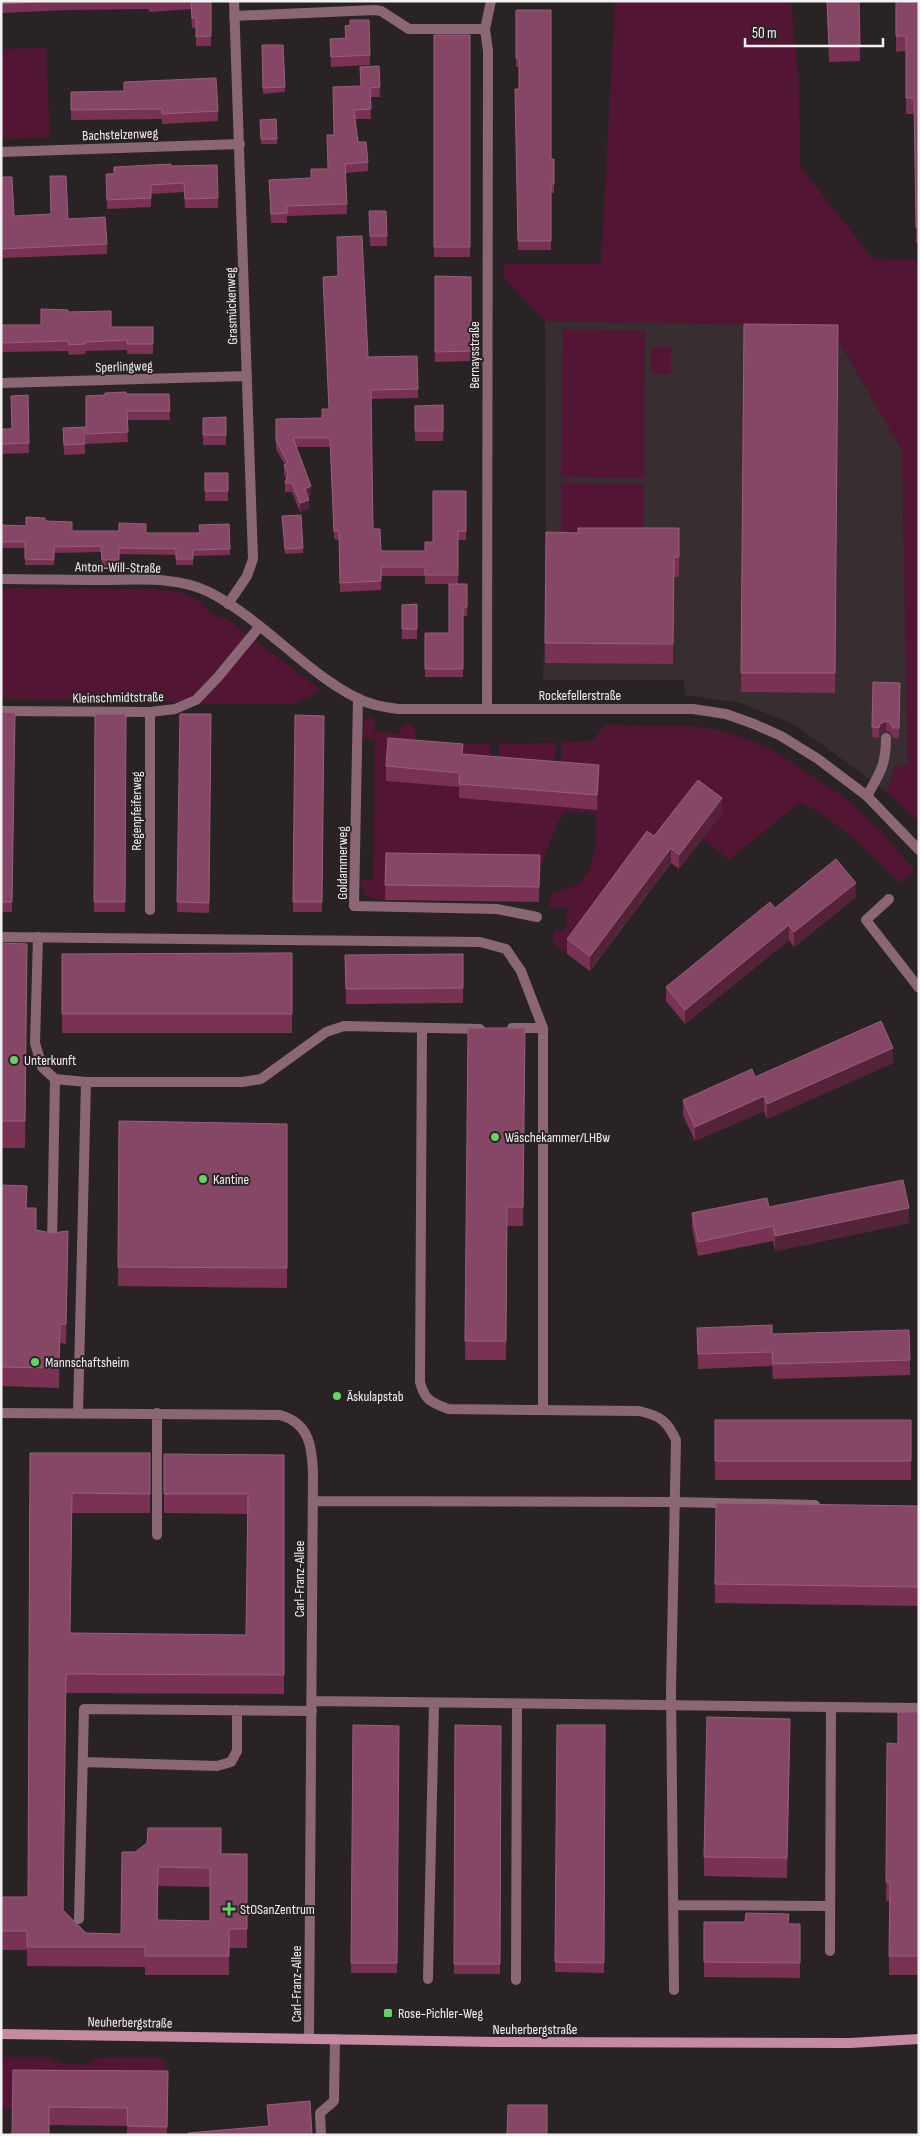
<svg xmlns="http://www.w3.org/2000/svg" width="920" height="2136" font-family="'Sofia Sans Condensed',sans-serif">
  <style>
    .built { fill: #382d31 }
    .green { fill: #531534 }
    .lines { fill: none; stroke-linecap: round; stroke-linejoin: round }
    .lane { stroke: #8b6675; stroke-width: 10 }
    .street { stroke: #8b6675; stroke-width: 10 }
    .secondary { stroke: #c68ba2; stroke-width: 10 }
    .wall { fill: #793154; fill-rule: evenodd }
    .shaded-wall { fill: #54233a }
    .building { fill: #864665; stroke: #97607b; fill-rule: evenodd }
    .poi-dot { fill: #65d467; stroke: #292325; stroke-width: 2 }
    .labels { text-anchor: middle; stroke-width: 4; stroke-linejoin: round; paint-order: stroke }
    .street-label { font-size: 14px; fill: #f3f0f1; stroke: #292325 }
    .poi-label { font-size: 14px; fill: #f3f0f1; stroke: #292325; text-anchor: start }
  </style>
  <rect width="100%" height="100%" fill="#292325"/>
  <path class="built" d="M545,321L830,326L902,450L908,765L895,766L887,792L795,725L740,703L685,695L684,680H543L546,552Z"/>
  <path class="green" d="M615,1H791L799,86L800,166L873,259L919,260V822L887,792L895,766L908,765L902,450L830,326L545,321L504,278V264H601Z
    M46,48L50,138L1,139V49Z
    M563,329L645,330L644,478L561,477Z
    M651,347H671V374H651Z
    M561,483L644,484L643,544L561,543Z
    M1,588L155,589L180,592L204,603L202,606L220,619L223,616L321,690L295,704H207L165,701L1,699Z
    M369,717L375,721L374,731L400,734L402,725L413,724L417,740L426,741L428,756L460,787V798L597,810L560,777L562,742L592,741L605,725L689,726L717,730L744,738L771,749L849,801L881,831L915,871L900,883C875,857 833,817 800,802L729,860L702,838L722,813L567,954L554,944V931H565L568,907H549L552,894C560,891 568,889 575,886C597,875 597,834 596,813L565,811L557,823L540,870L386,868L385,900L372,898L365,895L360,881L373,880L375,739L363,738L364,721Z
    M556,743L553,776L498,772L499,744Z
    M490,744V771L433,745Z
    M1,2057H49L63,2064L85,2065L99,2058H165V2089L1,2110Z"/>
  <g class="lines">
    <path class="lane" d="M867,796C880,773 886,765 886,738
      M889,899L866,920L919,988
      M1,937L480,942L506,949L521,971L543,1028
      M38,937L35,1043L42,1067L55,1079L86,1082H242L261,1079L326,1032L344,1026L480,1029
      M512,1028H543V1409
      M422,1029L420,1382C425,1401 431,1402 448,1409L639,1411C660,1416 667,1420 676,1440L671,1691L674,1990
      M52,1245L55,1079
      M1,1413L280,1415C309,1423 312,1446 313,1472L309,2039
      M78,1413L86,1082
      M313,1501L675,1502L815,1505
      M157,1535V1413
      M312,1701L919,1708
      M83,1762L217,1766L231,1762L237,1751V1710
      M674,1905L830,1906
      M79,1919L84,1709L312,1711
      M830,1951L831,1707
      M428,1979L434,1703
      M516,1980L517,1704
      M321,2135L320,2113L334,2101L335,2039"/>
    <path class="street" d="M234,16L375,10L381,11L409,29H485
      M1,152L240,144
      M1,383L247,376
      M1,579C36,579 70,580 104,580C138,580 177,576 209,592C262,619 305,672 357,698C370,705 384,707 398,709H693L726,714L754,724L781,736L818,759L867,796L919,850
      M228,604L247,576L253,559L234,1
      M358,698L354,906L497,909L537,917
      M487,709L488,51L485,29L491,1
      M1,711L150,712L175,709L196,700L218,677L260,626
      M150,910V712"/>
    <path class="secondary" d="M1,2034L496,2042L850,2043L919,2039"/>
  </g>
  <path class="wall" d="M1,1H211V46H196V28H192L191,9L149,12V9L68,10L1,13Z
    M827,1H859L860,61L829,62Z
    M896,1H919V243H916L914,114H906V51L896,52Z
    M516,10L551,159L554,168V193H551V250H518L515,89H519V67H516Z
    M434,35H470V257H434Z
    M330,39L370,55V65L331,67Z
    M262,45H283L285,92L263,94Z
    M379,66L380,97H370L371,119H355L358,142L368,162V171L346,173L347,214L287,216V223H271L269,180L311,178L328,169L334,135L360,86Z
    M71,92L218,111V121L162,124V119L71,120Z
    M276,119L277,144H261L260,120Z
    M217,165L218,208H185L184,192L151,194V207L107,209L106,174L171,166Z
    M1,177L14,216L68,219L107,244V254L1,258Z
    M369,211L387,236V246H370Z
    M435,276L471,277V361L435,362Z
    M68,312L111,327H153V354H127V350L86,351L85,354L69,355L68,351L1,352V325H41Z
    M744,324L838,325L835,693L741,692Z
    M417,356L418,398L371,399L373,529L381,551H425L433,542L466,491V540H458V584H425V576H381V590L340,592L339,540L334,539L330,447H296L311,495L307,496L309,509L300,512L292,492H285V483L286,479L284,474V465H285L276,449V419L322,418L328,409L368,357Z
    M169,394L170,420H127L128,442L86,444V396Z
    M28,395L29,453L1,454V429H11Z
    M443,405V441H415V406Z
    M226,417V445H203V418Z
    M85,427V454L64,455L63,428Z
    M205,473H228V501H205Z
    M282,516L303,548V553L285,554Z
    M45,521L72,531L146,533H199L229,524L230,555L193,556V565H176V555L119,554V566H102L101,552L54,553V565H25V548H1V525L26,526Z
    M679,528V577H674L673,664L545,663L546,532L578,533Z
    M467,584V616H463V677H425V633H449Z
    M417,604V639H402V605Z
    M873,682L900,683L899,738H893L890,732L886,731L880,734L879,738L872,737Z
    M1,712L15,713L12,912H1Z
    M95,714H126L125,912H94Z
    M180,714H211L209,913L177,912Z
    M295,715L324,716L322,912H293Z
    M463,754L599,780L597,810L459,798V787L386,781V766Z
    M722,813L679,869L671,863L590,971L567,954V939L654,836Z
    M386,853L540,855L539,902L385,900Z
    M856,897L794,947L789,940L685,1024L666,1001V987L775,908Z
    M1,943L27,944L25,1148H1Z
    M292,953V1033H62V954Z
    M463,954V1003L346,1004L345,955Z
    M468,1028H525L523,1226H507L506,1360H465Z
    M893,1063L767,1119L764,1111L695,1141L683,1115V1100Z
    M119,1121L287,1124V1288L118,1286Z
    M1,1185L27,1208L36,1231L68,1250L66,1344L60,1343L59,1388L1,1386Z
    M769,1207L909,1223L775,1251L773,1241L698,1256L692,1228V1213Z
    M697,1328L772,1334L910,1360V1375L773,1379L772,1366L698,1369Z
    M715,1420H911V1480H715Z
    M30,1453H150V1513H72L70,1633L246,1635L248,1514L164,1513V1454L284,1455V1694L66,1693L63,1911L86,1933L121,1934L122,1852L247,1854V1948H229V1975H145V1967L27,1966V1950H1V1897H28ZM158,1886L210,1887V1921L158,1920Z
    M919,1506V1606L715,1603V1584Z
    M919,1712V1975H889V1901H886L887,1743L898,1744Z
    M353,1725L399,1726L397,1973H351Z
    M455,1725L501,1726L500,1974H454Z
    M557,1725H605L604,1973L555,1972Z
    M790,1738L787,1878L704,1876V1857Z
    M704,1922L800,1924V1978L704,1977Z
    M13,2070L168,2071L167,2135H127V2126L49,2125Z
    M267,2105L312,2135L268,2126Z"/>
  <path class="shaded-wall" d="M311,486V495L305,497V489Z
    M309,500V509L300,512V503Z
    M886,721V731L880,734L879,738V728L880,724Z
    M599,765V780L597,810V795Z
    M722,798V813L679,869V855Z
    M671,848V863L590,971V956Z
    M856,883V897L794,947V932Z
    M789,925V940L685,1024V1010Z
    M893,1048V1063L767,1119V1104Z
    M764,1096V1111L695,1141V1127Z
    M909,1208V1223L775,1251V1236Z"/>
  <path class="building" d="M1,1H49L1,4Z
    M191,1H211V36L196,37V18H192Z
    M827,1H859L860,45L829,46Z
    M896,1H919V227H916L914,98H906V36H896Z
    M516,10H551V159H554V184H551V241H518L515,89H519V58H516Z
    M350,20H369L370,55L331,57L330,39L346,38L345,26L350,25Z
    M434,35H470V247H434Z
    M262,45H283L285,87L263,88Z
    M379,66L380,87L370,88L371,109L354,110L358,142H366L368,162L345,164L347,204L287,206V213L271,214L269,180L311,178V169H328L327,135H334L333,87L361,86L360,67Z
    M216,78L218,111L162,114V109L71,110V92L124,91V82Z
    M276,119L277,139H261L260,120Z
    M171,164V166L217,165L218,198L185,199L184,183L151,185V198L107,200L106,174H114V167Z
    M50,176H66L68,219L105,217L107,244L1,249V177H12L14,216L51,214Z
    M369,211H386L387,236H370Z
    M362,236L368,357L417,356L418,389L371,390L373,529H380L381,551H425V542H433V491H466V531H458V575H425V567H381V581L340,583L339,531H334L330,438H293L311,486L305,489L309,500L300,503L292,483H285L288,474L284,465L288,463L276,440V419L322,418V409H329L323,277L338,276L337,237Z
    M435,276L471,277V351L435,352Z
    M41,309L68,310V312L111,311V327H153V344H127V340L86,342L85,344L69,345L68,341L1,343V325H41Z
    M744,324L838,325L835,673H741Z
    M126,392V394H169L170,411H127L128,432L86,434V396L105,395V393Z
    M28,395L29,443L1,444V429H12L11,396Z
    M443,405V431H415V406Z
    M226,417V435H203V418Z
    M85,427V444L64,445L63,428Z
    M205,473H228V491H205Z
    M301,515L303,548L285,549L282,516Z
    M26,517L45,518V521L72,522V531H119V523L146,524V533H200L199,525L229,524L230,549L193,550V559H176V549L119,548V560H102L101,546L54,547V560L25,559V542H1V525L26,526Z
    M578,528H679V557H674L673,644L545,643L546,532L578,533Z
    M449,584H467V607H463V669H425V633H449Z
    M417,604V629H402V605Z
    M873,682L900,683L899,728H893L890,722L886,721L880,724L879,728L872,727Z
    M1,712L15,713L12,902H1Z
    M95,714H126L125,902H94Z
    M180,714H211L209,903L177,902Z
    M295,715L324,716L322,902H293Z
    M388,738L463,744L462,754L599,765L597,795L459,784L460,773L386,766Z
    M698,780L722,798L679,855L671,848L590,956L567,939L647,831L654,836Z
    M386,853L540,855L539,887L385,885Z
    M836,859L856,883L794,932L789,925L685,1010L666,987L770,902L775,908Z
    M1,943L27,944L25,1121H1Z
    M292,953V1014H62V954Z
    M463,954V988L346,989L345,955Z
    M881,1021L893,1048L767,1104L764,1096L695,1127L683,1100L752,1069L755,1077Z
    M468,1028H525L523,1207H507L506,1341H465Z
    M119,1121L287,1124V1268L118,1267Z
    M903,1180L909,1208L775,1236L773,1226L698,1242L692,1213L767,1198L769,1207Z
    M1,1185L27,1186L26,1208H36V1230L52,1233L68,1231L66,1324H60L59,1368L1,1367Z
    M772,1325V1334L909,1330L910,1360L773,1364L772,1352L698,1354L697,1328Z
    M715,1420H911V1461H715Z
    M30,1453H150V1494L72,1493L70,1633L246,1635L248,1494H164V1454L284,1455V1675L66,1674L63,1910L86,1933L121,1934L122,1852H135L147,1843L148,1828H221V1854H247V1929H229V1956H145V1947H27V1931H1V1897H28ZM158,1867L210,1868V1921L157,1920Z
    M716,1503L919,1506V1587L715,1584Z
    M898,1712H919V1956H889L890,1882H886L887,1743L898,1744Z
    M707,1717L790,1719L787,1858L704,1857Z
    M353,1725L399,1726L397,1963H351Z
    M455,1725L501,1726L500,1964H454Z
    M557,1725H605L604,1963L555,1962Z
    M746,1913L789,1914L788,1924H800V1963L704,1962V1922H745Z
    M13,2070L168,2071L167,2127L128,2126L127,2108L49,2107V2135H12Z
    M310,2101L312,2135H188V2133L269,2126L267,2105Z
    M508,2105H547V2135H507Z"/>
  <g class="poi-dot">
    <circle cx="14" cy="1060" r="5"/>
    <circle cx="495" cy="1137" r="5"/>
    <circle cx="203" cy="1179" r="5"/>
    <circle cx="35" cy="1362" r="5"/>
    <circle cx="337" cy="1396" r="5"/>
    <path d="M226.5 1901.5h5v5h5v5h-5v5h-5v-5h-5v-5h5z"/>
    <rect x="383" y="2008" width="10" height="10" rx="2.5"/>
  </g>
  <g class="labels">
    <g class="street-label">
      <text transform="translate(120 134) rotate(-2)" y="5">Bachstelzenweg</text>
      <text transform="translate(231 306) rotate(-92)" y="5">Grasmückenweg</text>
      <text transform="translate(474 355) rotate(-90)" y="5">Bernaysstraße</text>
      <text transform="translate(124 366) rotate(-2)" y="5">Sperlingweg</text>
      <text transform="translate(118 567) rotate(1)" y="5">Anton-Will-Straße</text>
      <text x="580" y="700">Rockefellerstraße</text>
      <text transform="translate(118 697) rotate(-1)" y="5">Kleinschmidtstraße</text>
      <text transform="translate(136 811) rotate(-90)" y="5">Regenpfeiferweg</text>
      <text transform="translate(342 863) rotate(-90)" y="5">Goldammerweg</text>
      <text transform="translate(299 1579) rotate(-90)" y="5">Carl-Franz-Allee</text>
      <text transform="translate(296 1984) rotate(-90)" y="5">Carl-Franz-Allee</text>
      <text transform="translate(130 2022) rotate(1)" y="5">Neuherbergstraße</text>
      <text x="535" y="2034">Neuherbergstraße</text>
    </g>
    <g class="poi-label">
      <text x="24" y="1065">Unterkunft</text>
      <text x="505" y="1142">Wäschekammer/LHBw</text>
      <text x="213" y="1184">Kantine</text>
      <text x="45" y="1367">Mannschaftsheim</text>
      <text x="347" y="1401">Äskulapstab</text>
      <text x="240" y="1914">StOSanZentrum</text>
      <text x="398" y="2018">Rose-Pichler-Weg</text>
    </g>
  </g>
  <rect width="920" height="2136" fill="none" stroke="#f3f0f1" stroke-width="5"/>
  <path d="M745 38v8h138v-8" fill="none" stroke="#f3f0f1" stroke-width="2.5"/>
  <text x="752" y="38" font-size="15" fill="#f3f0f1" stroke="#292325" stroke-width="4" paint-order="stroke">50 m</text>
</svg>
